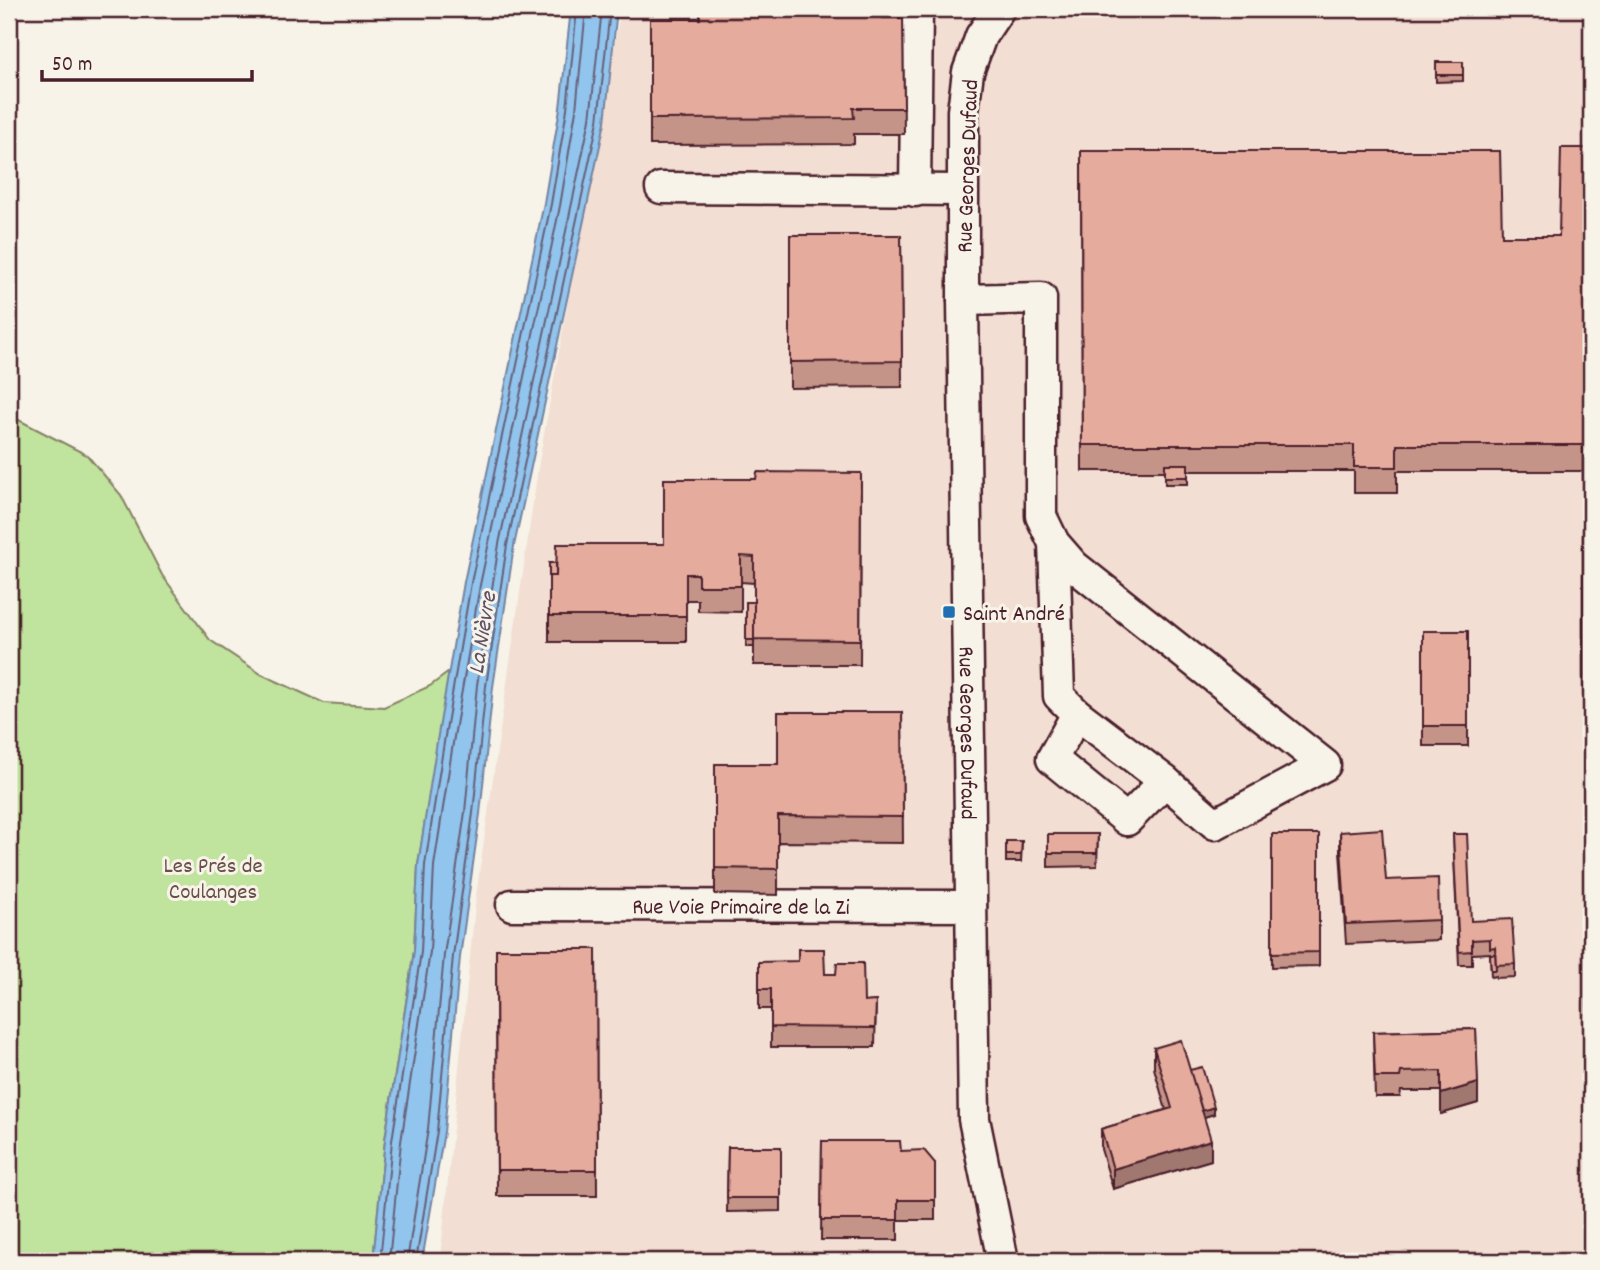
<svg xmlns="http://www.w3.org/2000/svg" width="1600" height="1270" font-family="Dekko,sans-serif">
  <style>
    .built { fill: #f2ded2 }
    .green { fill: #c0e39d; stroke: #858164; stroke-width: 2 }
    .water { fill: #91c5ee; stroke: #7583a0; stroke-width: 2 }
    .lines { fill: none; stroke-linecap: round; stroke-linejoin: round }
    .shore { stroke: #666179; stroke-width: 2 }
    .minor-casing { stroke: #4a1f2b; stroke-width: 35 }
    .minor { stroke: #f7f3e8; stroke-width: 30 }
    .wall { fill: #c59488; stroke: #4a1f2b; stroke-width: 2 }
    .shaded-wall { fill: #a0786f; stroke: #4a1f2b; stroke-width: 2 }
    .building { fill: #e5ac9e; stroke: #4a1f2b; stroke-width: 2 }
    .poi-dot { fill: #1f6fb2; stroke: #f7f3e8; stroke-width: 2.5 }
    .labels { text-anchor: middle; stroke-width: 6; stroke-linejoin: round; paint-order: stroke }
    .street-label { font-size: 23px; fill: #4a1f2b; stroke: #f7f3e8 }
    .poi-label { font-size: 23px; fill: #4a1f2b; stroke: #f7f3e8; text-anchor: start }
    .park-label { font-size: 23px; fill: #685048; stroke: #f7f3e8 }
    .water-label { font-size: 24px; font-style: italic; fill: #5f5166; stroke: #f7f3e8 }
  </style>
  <rect width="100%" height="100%" fill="#f7f3e8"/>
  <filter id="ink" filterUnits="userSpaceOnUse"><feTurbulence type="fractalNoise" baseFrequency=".0143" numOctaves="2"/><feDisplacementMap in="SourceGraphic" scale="14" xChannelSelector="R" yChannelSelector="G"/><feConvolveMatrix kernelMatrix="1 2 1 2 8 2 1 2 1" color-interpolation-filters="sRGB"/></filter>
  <g filter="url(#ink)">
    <path class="built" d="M621,9H1591V1261H440L476,896L539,462Z"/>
    <path class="green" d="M9,415L87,455L121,495L162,575L210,640L261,674L324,703L384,707L430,686L449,672L418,865L414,951L385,1140L373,1261H9Z"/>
    <path class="water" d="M571,9H617L605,122L514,546L493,687L480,814L460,957L444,1132L422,1261H373L385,1140L414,951L418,865L438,735L464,582L544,203L560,108Z"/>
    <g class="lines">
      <path class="shore" d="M380,1261L392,1141L421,952L425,865L445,736L471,583L551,204L567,109L577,9
        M389,1261L401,1142L430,952L434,866L454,737L480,585L560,206L576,110L586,9
        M407,1261L428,1129L444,955L465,812L477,685L499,544L590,119L602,9
        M416,1261L437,1131L453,956L473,813L486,686L507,545L598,121L610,9"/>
      <defs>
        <g id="minor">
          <path id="s1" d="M999,9L981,36L968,72L963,111V300L974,1119L1003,1261"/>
          <path d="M661,188L962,190"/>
          <path d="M915,191L917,9"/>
          <path d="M963,300L1041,298V516L1054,543L1074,566L1325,765L1215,824L1165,781L1127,820L1052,759L1077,714L1059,696L1054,543"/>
          <path d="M1077,714L1165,781"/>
          <path id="s2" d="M512,905L971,906"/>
        </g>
      </defs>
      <use href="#minor" class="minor-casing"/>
      <use href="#minor" class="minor"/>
    </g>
    <path class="wall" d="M903,18L904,134H854V144L650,145V19Z
      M1436,62H1463V81L1436,82Z
      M1081,151L1502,236H1559L1587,152H1591V702H1584L1583,471H1397V493H1354V471H1188V484H1165V471H1082Z
      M790,235H901L902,387L790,388Z
      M861,473L860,665H754V583L741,582V612L698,611V600H686V642H549V563H556L664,544L756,479Z
      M746,602H754V647H746Z
      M1423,631H1468V746H1423Z
      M902,712L903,843L778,842V895L715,894V764H778Z
      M1340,832L1386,880L1439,920V940L1346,944L1340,851Z
      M1048,834H1098L1097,866L1048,867Z
      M1272,834H1319V966L1272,967Z
      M1453,834L1471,921L1515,964V977L1496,978V976L1491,977L1490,953L1472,954V965H1459Z
      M1006,841H1022L1021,862H1006Z
      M1585,862H1591V1023H1587Z
      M496,949H596L597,1196H497Z
      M759,962L825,974L864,1002L876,1001L875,1047H771V1009H759Z
      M1476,1029L1478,1103L1441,1114V1091H1401L1400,1097H1375L1373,1032Z
      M1154,1048L1190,1070L1214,1114L1204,1117L1211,1160L1113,1189L1101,1149V1129L1166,1110L1154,1068Z
      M822,1141L901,1151L935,1163V1220H898V1240H821Z
      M728,1147H781V1211L727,1212Z"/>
    <path class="shaded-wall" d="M1478,1083V1103L1441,1114V1094Z
      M1214,1107V1114L1198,1119V1112Z
      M1211,1140V1160L1113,1189V1169Z"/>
    <path class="building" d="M700,9H883V18H903L904,108H853L854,118L650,119V19H700Z
      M1436,62H1463V75H1436Z
      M1561,148H1587V152H1591V676H1584L1583,445H1397V467H1354V445H1082L1081,151H1500L1502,236H1559Z
      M790,235H901L902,361L790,362Z
      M1165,464H1188V477H1165Z
      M757,472L861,473L860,640L754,639V557L741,556V586H698V574H686V616H549V576H556L557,544H664V479H756Z
      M549,563H556V576H549V595Z
      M746,602H754V640H746Z
      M1423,631H1468V726H1423Z
      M778,712H902L903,817L778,816V869L715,868V764H778Z
      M1382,829L1386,880L1438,878L1439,920L1346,924L1340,832Z
      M1048,834H1098L1097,853H1048Z
      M1272,834H1319V952L1272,953Z
      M1453,834H1467L1471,921L1512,919L1515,964L1496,965L1495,947L1490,948V939L1472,940V951L1459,952Z
      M1006,841H1022L1021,855H1006Z
      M1585,862H1591V1009H1587Z
      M496,949H596L597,1170H497Z
      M798,949H824L825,974H836L837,963H863L864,1002L876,1001L875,1028L771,1027V989H759V962L798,961Z
      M1490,954H1495L1496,970H1491Z
      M1476,1029L1478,1083L1441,1094V1071L1401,1072L1400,1077H1375L1373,1032Z
      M1181,1040L1211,1140L1113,1169L1101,1129L1172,1108L1154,1048Z
      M1202,1067L1214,1107L1202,1111L1190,1070Z
      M822,1141H900L901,1151L924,1150L935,1163V1200H898V1220H821Z
      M728,1147H781V1198H727Z"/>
  </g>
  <rect class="poi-dot" x="942" y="605" width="14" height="14" rx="3.5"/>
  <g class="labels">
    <g class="street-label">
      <text transform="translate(966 166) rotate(-88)" y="8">Rue Georges Dufaud</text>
      <text dy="8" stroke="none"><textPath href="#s1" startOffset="732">Rue Georges Dufaud</textPath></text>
      <text dy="8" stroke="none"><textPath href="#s2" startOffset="229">Rue Voie Primaire de la Zi</textPath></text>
    </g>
    <g class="poi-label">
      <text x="963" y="620">Saint André</text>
    </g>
    <g class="park-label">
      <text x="213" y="872">Les Prés de<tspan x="213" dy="26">Coulanges</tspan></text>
    </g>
    <g class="water-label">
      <text transform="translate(481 633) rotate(-81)" y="8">La Nièvre</text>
    </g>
  </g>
  <rect width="1600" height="1270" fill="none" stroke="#f7f3e8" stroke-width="35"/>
  <rect x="18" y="18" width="1565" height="1235" fill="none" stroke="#4a1f2b" stroke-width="2.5" filter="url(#ink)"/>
  <path d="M42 70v10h210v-10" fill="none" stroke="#4a1f2b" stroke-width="3.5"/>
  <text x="52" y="70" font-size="21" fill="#4a1f2b" stroke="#f7f3e8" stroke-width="5" paint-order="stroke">50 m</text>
</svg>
